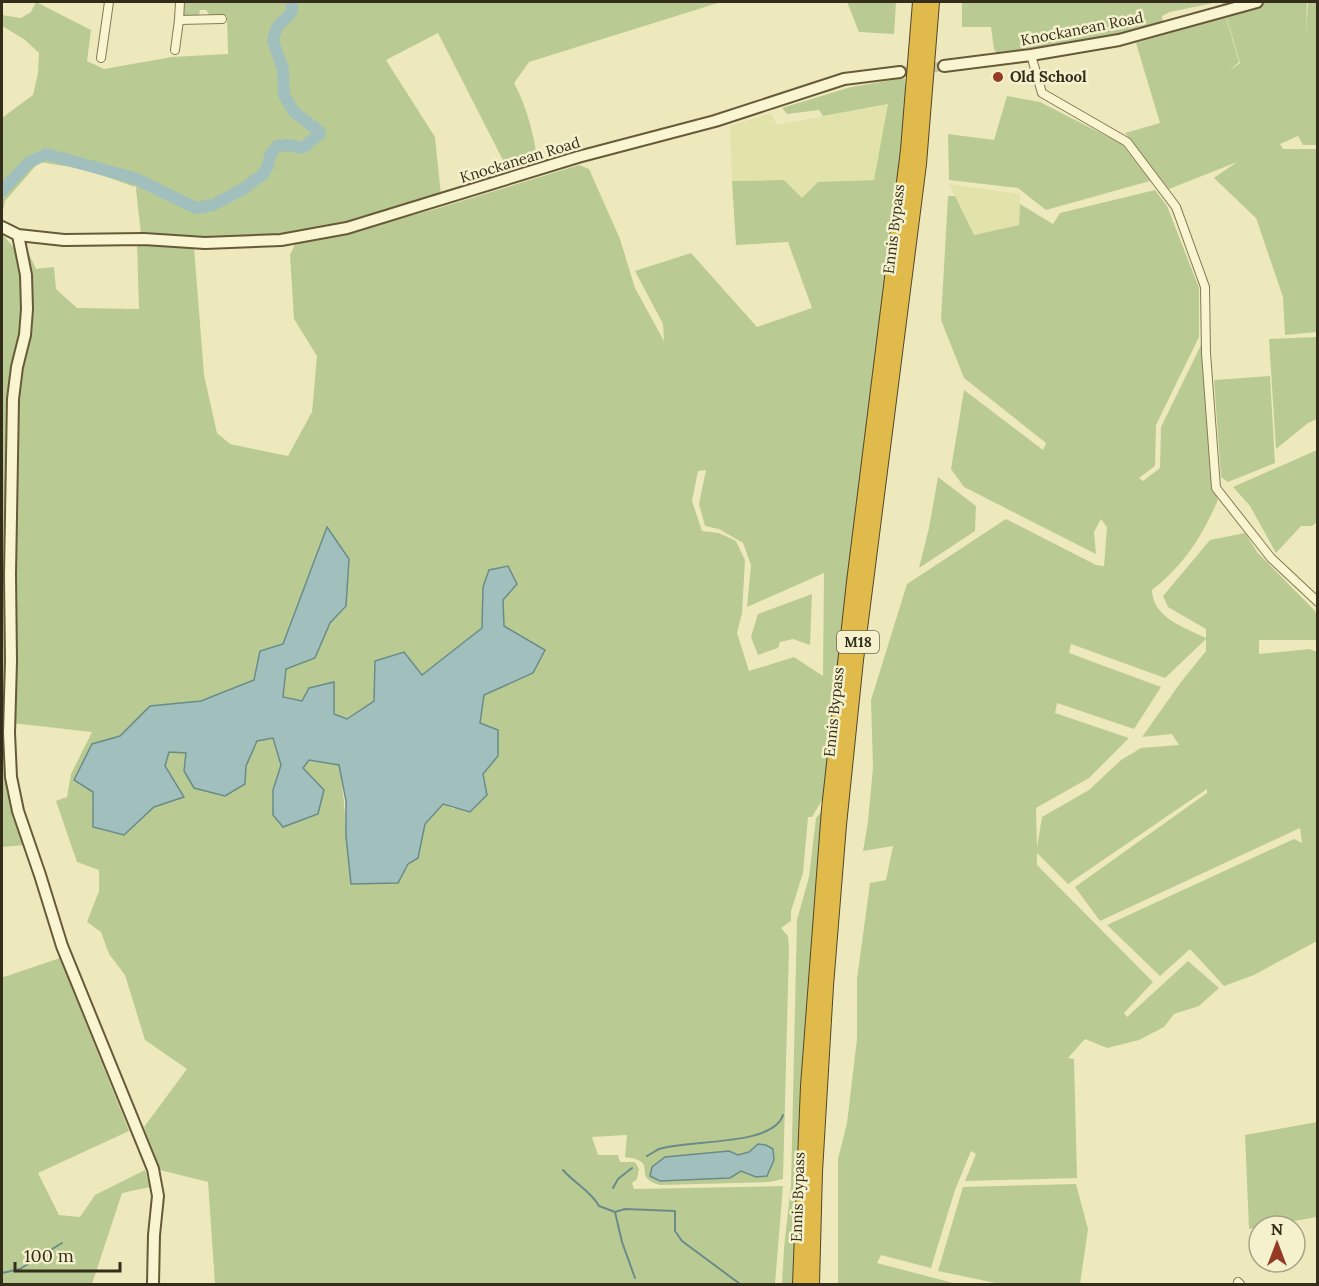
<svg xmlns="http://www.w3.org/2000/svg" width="1319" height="1286" font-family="Lora,serif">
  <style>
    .farmland { fill: #e1e3ab }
    .green { fill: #b9cb92; fill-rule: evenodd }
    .water { fill: #a1bfbc; stroke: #698c8b; stroke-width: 1.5 }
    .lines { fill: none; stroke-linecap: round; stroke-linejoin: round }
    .stream { stroke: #698c8b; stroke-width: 2 }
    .river { stroke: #a1bfbc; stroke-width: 12 }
    .secondary-tunnel { stroke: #c9c39d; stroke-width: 10; stroke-dasharray: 10 5; stroke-linecap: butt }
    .street-casing { stroke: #867956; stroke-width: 10 }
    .secondary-casing { stroke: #67593a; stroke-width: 14 }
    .highway-casing { stroke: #53462b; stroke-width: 16 }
    .street { stroke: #f9f5d0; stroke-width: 8 }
    .secondary { stroke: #f9f5d0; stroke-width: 10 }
    .highway { stroke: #e0bb4b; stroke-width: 14 }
    .poi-dot { fill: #953b26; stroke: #f5f1cd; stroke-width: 2 }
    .labels { text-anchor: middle; stroke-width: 5; stroke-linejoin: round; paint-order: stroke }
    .shield { fill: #f5f1cd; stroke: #6f6850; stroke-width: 1.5 }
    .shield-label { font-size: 14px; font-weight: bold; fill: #352d1b }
    .street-label { font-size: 15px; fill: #352d1b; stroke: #f5f1cd }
    .poi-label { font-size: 15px; font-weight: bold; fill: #352d1b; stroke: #f5f1cd; text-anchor: start }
  </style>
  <rect width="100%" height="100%" fill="#eee9bd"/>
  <path class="farmland" d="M888,104L875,180H854L802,198L784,180L732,181L730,126L771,113L777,125Z
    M949,184L1020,194L1019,225L973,235Z"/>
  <path class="green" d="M36,2L91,30L87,61L104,69L172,57L228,54L227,16L211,17L206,10H200L199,15L186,18L183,15L184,2H721L529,62L514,83C527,107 535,138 538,166L509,172L438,33L386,60L435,137L441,195C409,205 376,218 344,226C277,241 209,239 141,234L136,190L137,181L135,187L84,169L39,162L5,201L2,215V118L33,95L38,73L39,53L24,39L2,26V15L21,18L31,12Z
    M847,2H896L894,34L859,32Z
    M962,2H1218L1170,12L1162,16L1163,23L1118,35L997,53L994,49L991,27H962Z
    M1222,2H1307L1306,35L1308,2H1317V145H1303L1298,136L1280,144L1283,149H1317V332L1285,335L1283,297L1256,218L1214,178L1237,162L1169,189L1125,133L1160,123L1136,43L1226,17L1239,62L1229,71L1240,63Z
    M905,78L906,108L825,795L812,817H808L803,873L791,911V921L781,928L788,936L789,949L783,1179L769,1182L660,1185C630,1177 661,1161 625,1157L627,1135L592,1137L598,1155H618L620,1162H635L639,1169L637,1179L632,1183L634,1189L783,1186L775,1284H215L208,1182L160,1170L144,1127L187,1069L145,1040L125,975L109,954L101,932L87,922L99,891V870L77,862L56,801L67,797L71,774L92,732L12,723L4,777L26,845L2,847V234L16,250L29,254L36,269L54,267L56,289L77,308L139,309L137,242L194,247L204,375L217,433L230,444L288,456L312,412L317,356L294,319L290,255L296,242L322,239L429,211L579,165L589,169L620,239L635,288L664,341L663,324L635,271L691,253L757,327L812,308L788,242L736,245L732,181L784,180L802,198L818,182L874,180L888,104L823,116L819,110L787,114L782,108L851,87ZM706,470L699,504L705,526L719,529L743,543L751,565L747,607L824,573L823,676L794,657L749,671L737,633L742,613L745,560L736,541L719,533L702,531L692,501L698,471ZM327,528L349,559L346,606L330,623L315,658L286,669L283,697L302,702L347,719L422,675L482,628L483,587L489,570L508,566L517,584L503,600L504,626L533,673L484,695L479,724L498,756L454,809L443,804L425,824L418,858L408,864L351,884C346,844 346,804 339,765L309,760L303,768L317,814L283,827L273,815V790L281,765L273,738L257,741L246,766L245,784L186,753L169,752L165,766L183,797L154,807L124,835L93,827L92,744L120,736L150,706L201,701L254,680L260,651L283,644Z
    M1007,96L1040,102L1122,144L1150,181L1046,210L1018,188L949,180L948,134L994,140Z
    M1155,190L1167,206L1199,288V337L1156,425L1155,466L1139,478L1143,481L1160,468L1161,427L1203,341L1214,488L1218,500C1201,538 1185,564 1152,590C1153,618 1184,627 1206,638V629L1168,607L1163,596L1210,540L1245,533L1257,552L1315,611L1317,617V640H1259V654L1310,649L1317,652V941L1254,975L1224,986L1190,949L1160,976L1107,925L1294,839L1302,843L1300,828L1100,921L1075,887L1207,793V789L1068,884L1037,853V865L1153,982L1124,1013L1127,1017L1188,961L1219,988L1199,1006L1174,1014L1164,1027L1139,1040L1107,1048L1085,1039L1068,1058L1074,1059L1077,1178L965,1181L976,1154L971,1151L955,1190L931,1268L881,1255L877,1263L957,1284H838V1159L847,1123L857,1039V979L870,883L886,880L893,846L863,851L868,822L873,767L871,700L907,584L1006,519L1096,565L1104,566L1107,527L1101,519L1094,532L1096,554L964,487L951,469L964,390L1043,450L1046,443L964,378L941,320L948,196H955L974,235L1019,225L1020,204L1053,224L1060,213ZM1206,639V651L1181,682L1142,737L1172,734L1179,745L1141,748L1121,760L1089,790L1042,817L1037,847L1036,808L1089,778L1129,738L1055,713L1057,703L1134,729L1161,687L1069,653L1071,644L1165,678Z
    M1317,337V419L1308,423L1276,449L1269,339Z
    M1270,376L1275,463L1228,482L1221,477L1214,380Z
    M1317,450V522L1312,526H1301L1276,553L1250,506L1233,487Z
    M938,477L976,506L975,531L919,568L929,528Z
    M812,594L810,645L793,639L780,642L778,648L758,655L751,637L758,614Z
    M824,809L801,1284H782L784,1248L791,1185L797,920L809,877L816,818Z
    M60,958L129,1131L38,1173L59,1215L80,1217L95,1195L145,1170L150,1187L122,1193L92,1284H2V975L4,977Z
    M1317,1122V1217L1249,1229L1245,1135Z
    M1076,1184L1088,1229L1080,1284H1000L938,1271L963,1187Z"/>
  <path class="water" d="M327,527L349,559L346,606L330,623L315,658L286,669L283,697L302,701L309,688L334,682V714L347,719L374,701L375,661L404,652L422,675L482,628L483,587L489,570L508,566L517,584L503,600L504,626L545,650L533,673L484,695L480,723L498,730V756L483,774L487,795L470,812L443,804L425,824L418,858L408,864L398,883L351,884L346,836V801L339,765L309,760L303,768L324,790L318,814L283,827L273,815V790L281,765L273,738L257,741L246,766L245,784L225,796L194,788L184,771L186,753L169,752L165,766L184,797L154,807L124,835L93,827V792L74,780L92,744L120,736L150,706L201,701L254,680L260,651L283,644Z
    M758,1144L766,1145L773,1149L774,1160L767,1176L756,1177L741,1171L730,1178L660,1181L650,1176L652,1167L665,1157L729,1151L738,1155L749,1152Z"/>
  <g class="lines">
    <path class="stream" d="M647,1156C651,1154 655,1151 659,1149C687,1139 773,1147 783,1115
      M563,1170C574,1183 591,1191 599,1206L615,1212L625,1209L675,1211V1231L682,1241L740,1284
      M613,1188L618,1179L632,1168
      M615,1212L622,1242L635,1278
      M2,1273L20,1269L62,1243"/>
    <path class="river" d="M2,191L28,163L46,154L134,178L196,208L213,205L243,189L263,174L268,166L270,155L277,146L290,145L302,148C309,144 311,139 318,136L320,132L294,112L284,95L283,69L273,41C274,36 276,30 278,26C285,17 296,15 291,2"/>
    <path class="secondary-tunnel" d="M900,72L944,66"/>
    <defs>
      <path id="street" d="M180,2L179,20L222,19
        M175,50L179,20
        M1031,55L1042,93L1127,142L1176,207L1205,287L1206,353L1216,488L1271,558L1318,602
        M101,58L109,2
        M1238,1282L1240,1284"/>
      <path id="secondary" d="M944,66L1031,55L1119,40L1257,2
        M2,227L18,235L64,240L144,239L205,243L281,240L347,228L578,157L715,121L844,79L900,72
        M18,235L26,275L27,309L25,335L17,367L13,399L10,575L11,661L9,733L11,777L18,811L40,875L62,946L153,1169L158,1196L154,1235L153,1284"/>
      <path id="highway" d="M800,1284L808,1086L829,809L854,582L908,150L920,2
        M812,1284L815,1172L826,986L839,825L856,660L919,164L932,2"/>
    </defs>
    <use href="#street" class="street-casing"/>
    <use href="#secondary" class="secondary-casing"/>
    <use href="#highway" class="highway-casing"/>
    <use href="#street" class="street"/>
    <use href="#secondary" class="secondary"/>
    <use href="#highway" class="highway"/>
  </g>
  <circle class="poi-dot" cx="998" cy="77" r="6"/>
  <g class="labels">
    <rect class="shield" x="837" y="631" width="42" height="22" rx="4.5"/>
    <g class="shield-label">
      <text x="858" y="647">M18</text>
    </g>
    <g class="street-label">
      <text transform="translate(1082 29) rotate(-11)" y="5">Knockanean Road</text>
      <text transform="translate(520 160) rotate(-17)" y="5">Knockanean Road</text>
      <text transform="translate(894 229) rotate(-83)" y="5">Ennis Bypass</text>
      <text transform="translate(834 712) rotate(-84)" y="5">Ennis Bypass</text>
      <text transform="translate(798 1197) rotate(-88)" y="5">Ennis Bypass</text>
    </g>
    <g class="poi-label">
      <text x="1010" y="82">Old School</text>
    </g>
  </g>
  <rect width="1319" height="1286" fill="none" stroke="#352d1b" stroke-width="6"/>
  <g transform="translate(1277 1244)"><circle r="28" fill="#f5f1cd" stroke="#a8a386" stroke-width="1.5"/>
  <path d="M0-4.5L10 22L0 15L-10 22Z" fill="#953b26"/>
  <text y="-9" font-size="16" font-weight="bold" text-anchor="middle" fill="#352d1b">N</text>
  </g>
  <path d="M15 1262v9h105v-9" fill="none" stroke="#352d1b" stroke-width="3"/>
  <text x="24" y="1262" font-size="18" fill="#352d1b" stroke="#f5f1cd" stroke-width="4.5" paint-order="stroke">100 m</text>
</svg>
